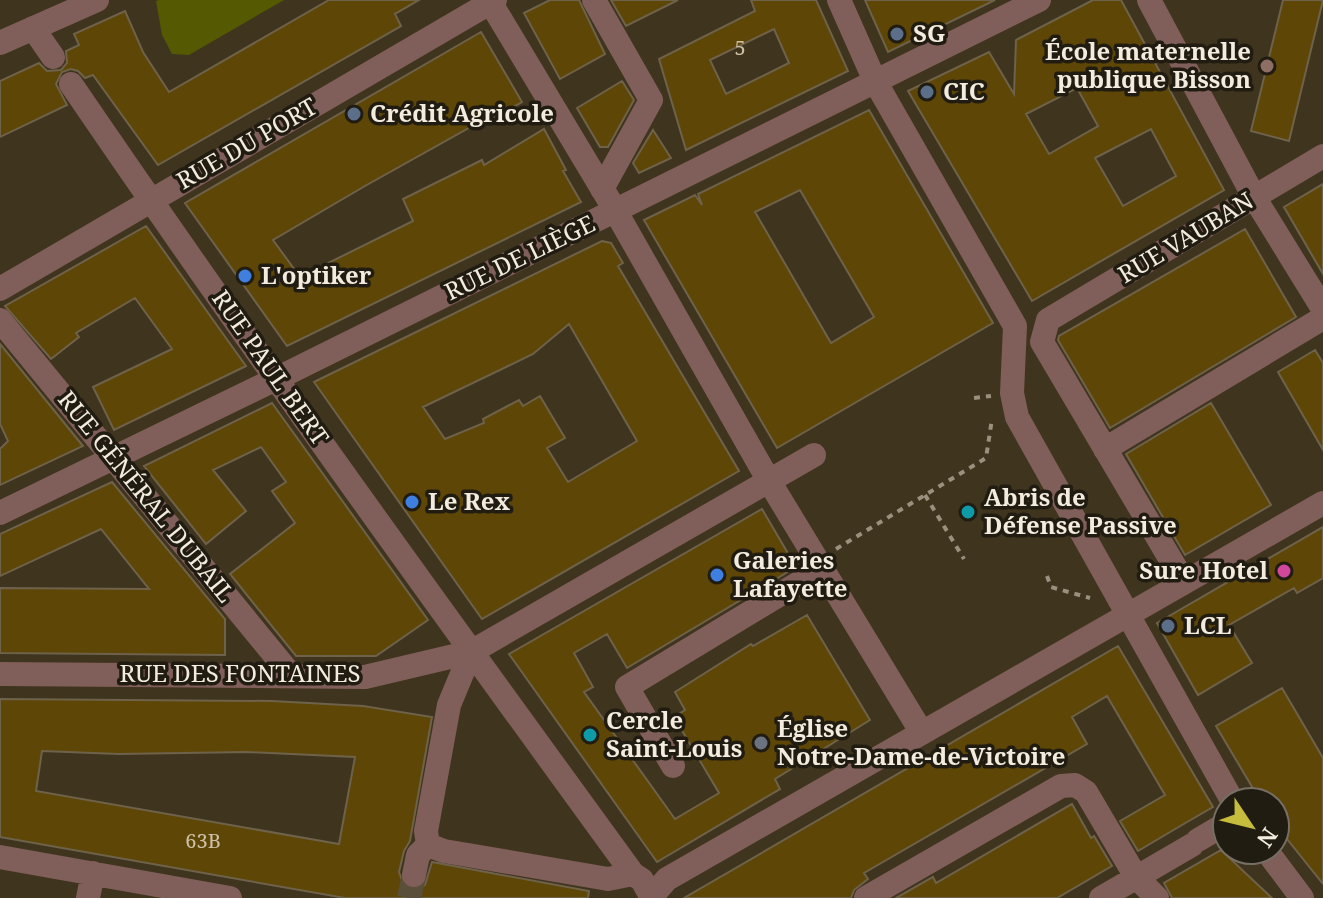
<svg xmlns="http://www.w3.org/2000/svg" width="1323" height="898" font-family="'Noto Serif',serif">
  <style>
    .green { fill: #555901 }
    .building { fill: #5e4607; stroke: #6e624a; stroke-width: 2; fill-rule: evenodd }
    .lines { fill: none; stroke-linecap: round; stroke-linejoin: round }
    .minor-tunnel { stroke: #5a503a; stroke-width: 24; stroke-dasharray: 24 12; stroke-linecap: butt }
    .path { stroke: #99907e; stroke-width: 4; stroke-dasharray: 6 6; stroke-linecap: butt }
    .minor { stroke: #805e5a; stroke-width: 24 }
    .service-dot { fill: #5c6f8a; stroke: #211c12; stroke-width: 3 }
    .education-dot { fill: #8d6e63; stroke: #211c12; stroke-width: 3 }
    .shop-dot { fill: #3f7fe0; stroke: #211c12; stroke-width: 3 }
    .culture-dot { fill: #0f9aa8; stroke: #211c12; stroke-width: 3 }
    .hotel-dot { fill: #d1479c; stroke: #211c12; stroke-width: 3 }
    .worship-dot { fill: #6b7280; stroke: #211c12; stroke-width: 3 }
    .labels { text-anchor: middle; stroke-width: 7; stroke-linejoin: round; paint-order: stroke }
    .number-label { font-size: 20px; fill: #cec2a8 }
    .poi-label { font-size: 24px; font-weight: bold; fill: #f3ecde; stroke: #211c12; text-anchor: start }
    .street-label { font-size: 24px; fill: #f3ecde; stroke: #211c12 }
  </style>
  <rect width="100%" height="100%" fill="#3f341d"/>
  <path class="green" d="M159,0H284L189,55L172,54L162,35L156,1Z"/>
  <path class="building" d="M329,0H419L395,14L401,26L158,165L93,75L85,78L78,71L71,69L62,72L56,84L67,105L0,137V81L39,63L47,71L61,70L67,63L66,51L79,45L74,34L125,11L143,52L169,92Z
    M550,0H579L605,54L560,79L524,13Z
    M611,0H678L626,26Z
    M751,0H816L848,71L686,150L659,59L755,11ZM774,29L789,63L726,94L710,60Z
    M865,0H995L888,52Z
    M1093,0H1121L1224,190L1032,301L908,91L989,52L1014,94L1016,40ZM1077,88L1098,126L1049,154L1026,114ZM1151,129L1176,176L1123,206L1095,158Z
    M1283,0H1323L1289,141L1251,131Z
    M481,32L522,102L495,117L494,114L365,186L273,240L300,277L413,221L403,199L482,160L484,165L544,129L566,170L563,171L581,202L287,346L185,203Z
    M622,81L634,100L608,147H600L577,108Z
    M869,110L993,323L777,448L644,220L695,195L702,205L698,194ZM800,190L874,317L831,343L755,212Z
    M653,130L671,158L639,173L633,163Z
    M1323,184V274L1284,207Z
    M146,226L246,366L114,430L93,387L172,349L135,298L76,333L79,337L51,359L5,306Z
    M1245,229L1296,317L1110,428L1058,340L1059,336Z
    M602,241L611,243L623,263L618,266L739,471L482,619L314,382ZM569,324L637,441L568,482L547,448L565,438L540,396L523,406L519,400L483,419L484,423L445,439L423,407L533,354Z
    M0,344L83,446L0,485V449L8,441L0,424Z
    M1315,350L1323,363V450L1278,372Z
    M272,403L428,620L376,656H296L230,574L295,523L272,491L286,482L261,447L213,470L246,511L206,544L144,466Z
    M1211,403L1271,505L1185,555L1126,454Z
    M112,482L225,619V655L0,653V588L149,589L101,529L0,576V534Z
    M762,509L796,567L627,668L607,634L574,653L593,687L584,692L675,819L719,793L674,717L685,710L675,692L751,644L753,646L807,615L870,720L775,779L780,789L657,862L509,654Z
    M1323,527V578L1297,593L1294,588L1229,625L1252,663L1198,695L1157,623Z
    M1118,646L1213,807L1182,825L1138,851L1120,821L1165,795L1107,696L1072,717L1087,744L864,873L868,879L854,890L851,898H684Z
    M1282,688L1323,758V884L1275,824V802H1261L1216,726Z
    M0,699L272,701L363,706L432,717L410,841L404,851L399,872L404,886L412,890L425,885L432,862L589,891L588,898H345L0,837ZM42,751L119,754L247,752L355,757L339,844L36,791Z
    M1072,804L1091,838L1094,836L1112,866L1057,898H896L933,877L936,883Z
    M1221,850L1272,898H1172L1164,883Z"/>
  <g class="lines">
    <path class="minor-tunnel" d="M409,898L414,875"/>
    <path class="path" d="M974,398L991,396
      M925,495L964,559
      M836,549L986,458L992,419
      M1047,576L1051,587L1090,598"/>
    <path class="minor" d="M489,0L615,210L769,481L922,733
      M594,0L651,100L602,189
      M839,0L875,81L1015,326L1012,393L1017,417L1233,802
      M1149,0L1254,197L1323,309
      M33,28L53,57
      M0,43L97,0
      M71,84C253,351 443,613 633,874L642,880L652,898
      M0,289L495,0
      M0,320L291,675
      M1105,449L1323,318
      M0,513L278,378L1039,0
      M1184,582L1042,342L1048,320L1323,156
      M471,652L449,705L426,831L428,845L444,851L608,879L633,874
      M0,674L365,677L471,652L814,455
      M673,766L627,687L822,569
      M1198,840L1227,823
      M1266,850L1302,898
      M0,857L230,898
      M414,875L418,855L428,845
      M652,896L667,879L1323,503
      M88,898L93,873
      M866,898L1061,786L1075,785L1086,792L1136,877L1157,898
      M1101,898L1192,845"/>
  </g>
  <g class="service-dot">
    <circle cx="897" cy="34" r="8"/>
    <circle cx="927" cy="92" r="8"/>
    <circle cx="354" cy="114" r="8"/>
    <circle cx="1168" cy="626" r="8"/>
  </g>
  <circle class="education-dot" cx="1267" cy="66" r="8"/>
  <g class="shop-dot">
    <circle cx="245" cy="276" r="8"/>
    <circle cx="412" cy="502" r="8"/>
    <circle cx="717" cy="575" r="8"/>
  </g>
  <g class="culture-dot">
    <circle cx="968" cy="512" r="8"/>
    <circle cx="590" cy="735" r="8"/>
  </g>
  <circle class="hotel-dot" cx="1284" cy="571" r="8"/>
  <circle class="worship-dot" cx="761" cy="743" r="8"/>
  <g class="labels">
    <g class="number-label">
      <text x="740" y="55">5</text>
      <text x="203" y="848">63B</text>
    </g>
    <g class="poi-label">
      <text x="913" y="42">SG</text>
      <text x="1251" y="60" text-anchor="end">École maternelle<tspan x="1251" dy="28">publique Bisson</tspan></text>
      <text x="943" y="100">CIC</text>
      <text x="370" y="122">Crédit Agricole</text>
      <text x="261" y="284">L'optiker</text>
      <text x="984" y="506">Abris de<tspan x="984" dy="28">Défense Passive</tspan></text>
      <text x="428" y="510">Le Rex</text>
      <text x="733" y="569">Galeries<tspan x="733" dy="28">Lafayette</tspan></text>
      <text x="1268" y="579" text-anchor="end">Sure Hotel</text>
      <text x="1184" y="634">LCL</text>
      <text x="606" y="729">Cercle<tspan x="606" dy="28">Saint-Louis</tspan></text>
      <text x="777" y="737">Église<tspan x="777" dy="28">Notre-Dame-de-Victoire</tspan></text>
    </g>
    <g class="street-label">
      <text transform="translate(247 144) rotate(-30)" y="8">RUE DU PORT</text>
      <text transform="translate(1186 238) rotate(-31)" y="8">RUE VAUBAN</text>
      <text transform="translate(520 258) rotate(-26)" y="8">RUE DE LIÈGE</text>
      <text transform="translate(270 368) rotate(55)" y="8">RUE PAUL BERT</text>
      <text transform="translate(146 497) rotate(51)" y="8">RUE GÉNÉRAL DUBAIL</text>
      <text x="240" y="682">RUE DES FONTAINES</text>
    </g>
  </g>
  <g transform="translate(1251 826) rotate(125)"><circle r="38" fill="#211c12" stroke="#756f64" stroke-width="2"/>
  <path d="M0-6L14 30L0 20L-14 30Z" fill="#c5bc3d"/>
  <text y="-12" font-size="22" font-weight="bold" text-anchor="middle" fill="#f3ecde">N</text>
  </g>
</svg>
